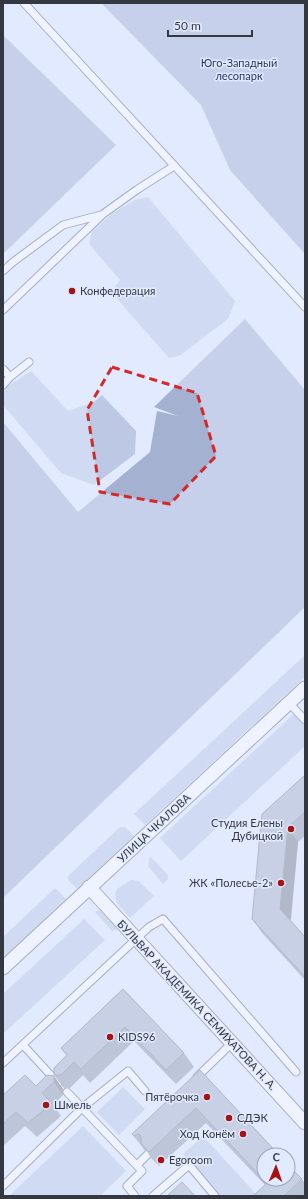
<svg xmlns="http://www.w3.org/2000/svg" width="308" height="1199" font-family="Lato,sans-serif">
  <style>
    .green { fill: #bdc8e4 }
    .forest { fill: #a5b1d0 }
    .lines { fill: none; stroke-linecap: round; stroke-linejoin: round }
    .lane-casing { stroke: #5e6678; stroke-width: 9 }
    .street-casing { stroke: #5e6678; stroke-width: 15 }
    .lane { stroke: #fff; stroke-width: 7 }
    .street { stroke: #fff; stroke-width: 13 }
    .wall { fill: #9199aa }
    .shaded-wall { fill: #767d8b }
    .building { fill: #a9b2c6; stroke: #767d8b }
    .marked { fill: none; stroke: #d62828; stroke-width: 3; stroke-dasharray: 8 5; stroke-linejoin: round }
    .poi-dot { fill: #a71313; stroke: #e1eaff; stroke-width: 1.5 }
    .labels { text-anchor: middle; stroke-width: 3; stroke-linejoin: round; paint-order: stroke }
    .park-label { font-size: 11px; fill: #283660; stroke: #e1eaff }
    .poi-label { font-size: 11px; fill: #343840; stroke: #e1eaff; text-anchor: start }
    .street-label { font-size: 11px; fill: #343840; stroke: #e1eaff }
  </style>
  <rect width="100%" height="100%" fill="#e1eaff"/>
  <path class="green" d="M148,197L235,301L228,319L179,356L169,358L111,292L120,280L89,244L92,231L114,212L135,200Z
    M31,371L68,411L94,402L102,395L136,431L135,454L94,485L61,473L3,405V389Z
    M305,655V677L145,825L134,814Z
    M296,712L305,723V746L181,861L160,838Z
    M120,827H125L134,836L77,889L68,880V876Z
    M150,856L168,875V879L163,884L148,866Z
    M131,880L139,881L154,896L130,918L117,903L115,894L117,889Z
    M55,888L66,899L3,958V937Z
    M99,910L120,927L118,929L112,931L95,912Z
    M84,919L105,940L3,1034V994Z
    M123,1087L145,1109L119,1135L97,1112Z
    M83,1126L126,1171L100,1196H9Z
    M203,1136L257,1195L256,1196H221L183,1154Z"/>
  <path class="forest" d="M101,3H305V254L230,170L201,105Z
    M3,35L116,145L3,254Z
    M245,319L305,390V607L3,898V422L78,512L150,452L157,411L178,416L154,407Z"/>
  <g class="lines">
    <defs>
      <path id="lane" d="M24,3L305,307
        M3,271L13,262L63,225L101,215
        M3,310L103,214L138,189L174,166
        M3,369L10,377L29,362
        M3,385L10,377
        M289,703L305,720
        M23,1045L58,1083
        M3,1063L149,927L163,919L296,1072
        M197,1077L232,1043
        M67,1092L142,1171L127,1186L135,1196
        M138,1164L148,1154
        M3,1186L82,1108L128,1071L145,1091
        M153,1196L189,1165L215,1196"/>
      <path id="street" d="M89,887L305,1123
        M3,968L305,688"/>
    </defs>
    <use href="#lane" class="lane-casing"/>
    <use href="#street" class="street-casing"/>
    <use href="#lane" class="lane"/>
    <use href="#street" class="street"/>
  </g>
  <path class="wall" d="M305,775V836L298,842L291,921L305,937V980L263,934L252,919Z
    M123,989L184,1053L194,1067L176,1084L134,1041L90,1083L83,1075L70,1088H64L54,1075L67,1056L61,1048Z
    M200,1070L302,1179L305,1184V1196H253L265,1185L206,1123L159,1166L151,1158L146,1150H144L143,1148L132,1134Z
    M54,1076L63,1089V1095L53,1105L61,1116L37,1137L25,1126L3,1146V1095L36,1086Z"/>
  <path class="shaded-wall" d="M288,827L298,842L290,923L280,909Z
    M54,1076L63,1089V1095L54,1082Z"/>
  <path class="building" d="M305,775V812L288,827L280,909L305,937V977L252,919L262,814Z
    M123,989L184,1053L166,1070L125,1027L81,1069L74,1062L61,1075H54V1068L67,1055L61,1048Z
    M200,1070L279,1155H264V1179H288V1165L302,1179L284,1196H253L267,1183L196,1108L149,1152L141,1143V1136L139,1134L134,1136L132,1134Z
    M25,1075L36,1086L47,1075L54,1076V1082L42,1093L52,1103L28,1123L16,1112L3,1124V1095Z
    M182,1182L195,1196H167Z"/>
  <path d="M0 0H308V1199H0ZM112,367L197,393L216,456L170,504L100,492L87,410Z" fill="#e1eaff" fill-opacity=".55" fill-rule="evenodd"/>
  <path class="marked" d="M112,367L197,393L216,456L170,504L100,492L87,410Z"/>
  <g class="poi-dot">
    <circle cx="72" cy="291" r="4"/>
    <circle cx="291" cy="829" r="4"/>
    <circle cx="281" cy="883" r="4"/>
    <circle cx="110" cy="1037" r="4"/>
    <circle cx="207" cy="1097" r="4"/>
    <circle cx="46" cy="1105" r="4"/>
    <circle cx="229" cy="1118" r="4"/>
    <circle cx="243" cy="1134" r="4"/>
    <circle cx="161" cy="1160" r="4"/>
  </g>
  <g class="labels">
    <g class="park-label">
      <text x="239" y="67">Юго-Западный<tspan x="239" dy="13">лесопарк</tspan></text>
    </g>
    <g class="poi-label">
      <text x="80" y="295">Конфедерация</text>
      <text x="283" y="827" text-anchor="end">Студия Елены<tspan x="283" dy="13">Дубицкой</tspan></text>
      <text x="273" y="887" text-anchor="end">ЖК «Полесье-2»</text>
      <text x="118" y="1041">KIDS96</text>
      <text x="199" y="1101" text-anchor="end">Пятёрочка</text>
      <text x="54" y="1109">Шмель</text>
      <text x="237" y="1122">СДЭК</text>
      <text x="235" y="1138" text-anchor="end">Ход Конём</text>
      <text x="169" y="1164">Egoroom</text>
    </g>
    <g class="street-label">
      <text transform="translate(154 828) rotate(-43)" y="4">УЛИЦА ЧКАЛОВА</text>
      <text transform="translate(197 1005) rotate(47)" y="4">БУЛЬВАР АКАДЕМИКА СЕМИХАТОВА Н. А.</text>
    </g>
  </g>
  <rect width="308" height="1199" fill="none" stroke="#343840" stroke-width="8"/>
  <g transform="translate(276 1167) rotate(2)"><circle r="19" fill="#e1eaff" stroke="#9ca3b3"/>
  <path d="M0-3L7 15L0 10L-7 15Z" fill="#a71313"/>
  <text y="-6" font-size="11" font-weight="bold" text-anchor="middle" fill="#343840">С</text>
  </g>
  <path d="M168 30v6h84v-6" fill="none" stroke="#343840" stroke-width="2"/>
  <text x="174" y="30" font-size="12" fill="#343840" stroke="#e1eaff" stroke-width="3" paint-order="stroke">50 m</text>
</svg>
